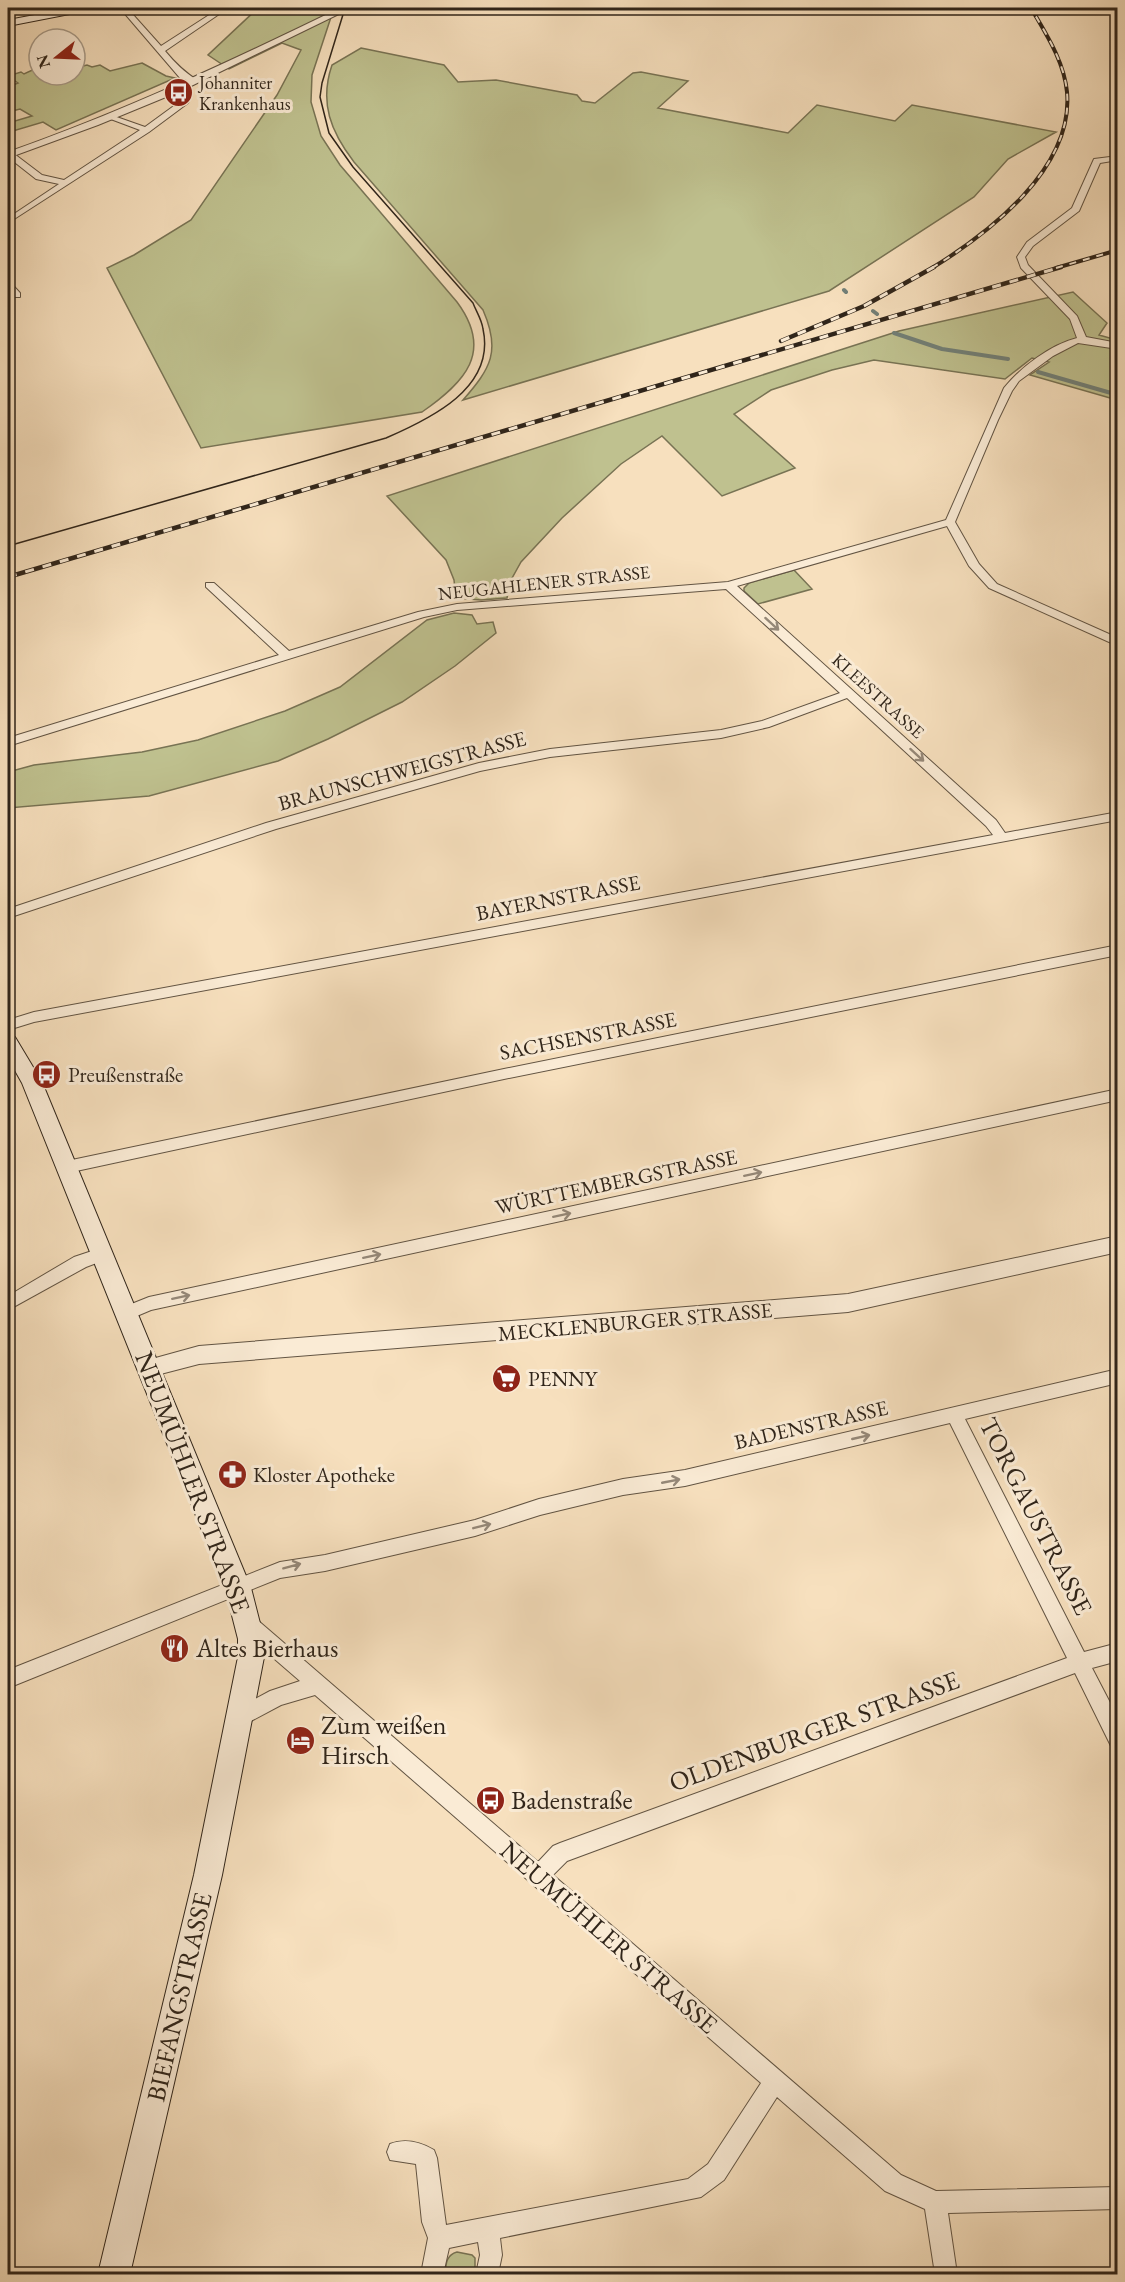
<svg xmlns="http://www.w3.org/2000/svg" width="1125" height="2282" font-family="'EB Garamond',serif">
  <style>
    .green { fill: #bfc18f; stroke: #787354; stroke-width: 1.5 }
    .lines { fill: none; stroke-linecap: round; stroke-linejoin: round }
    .stream { stroke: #728078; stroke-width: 4 }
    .minor-casing { stroke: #625443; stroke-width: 2 }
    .tertiary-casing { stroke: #625443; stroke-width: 2 }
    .secondary-casing { stroke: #30251a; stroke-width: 2 }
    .minor { fill: #faebd5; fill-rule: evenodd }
    .tertiary { fill: #faebd5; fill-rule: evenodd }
    .secondary { fill: #faebd5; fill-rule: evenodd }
    .tram { stroke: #30251a; stroke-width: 1.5 }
    .rail-far1-casing { stroke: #30251a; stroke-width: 4 }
    .rail-casing { stroke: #30251a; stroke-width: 4.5 }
    .rail-far1 { stroke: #faebd5; stroke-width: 2; stroke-dasharray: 7; stroke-linecap: butt }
    .rail { stroke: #faebd5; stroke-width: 3; stroke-dasharray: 9; stroke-linecap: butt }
    .oneway { stroke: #958878 }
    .labels { text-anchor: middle; stroke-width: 6; stroke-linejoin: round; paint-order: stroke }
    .far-poi-label { font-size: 18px; fill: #30251a; stroke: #faebd5; text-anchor: start }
    .far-street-label { font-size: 18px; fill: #30251a; stroke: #faebd5 }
    .street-label { font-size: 21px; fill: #30251a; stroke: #faebd5 }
    .poi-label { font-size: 21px; fill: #30251a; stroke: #faebd5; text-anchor: start }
    .near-street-label { font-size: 26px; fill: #30251a; stroke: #faebd5 }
    .near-poi-label { font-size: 26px; fill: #30251a; stroke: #faebd5; text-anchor: start }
  </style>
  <rect width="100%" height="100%" fill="#f7e0be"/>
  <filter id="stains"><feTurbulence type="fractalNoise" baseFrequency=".00333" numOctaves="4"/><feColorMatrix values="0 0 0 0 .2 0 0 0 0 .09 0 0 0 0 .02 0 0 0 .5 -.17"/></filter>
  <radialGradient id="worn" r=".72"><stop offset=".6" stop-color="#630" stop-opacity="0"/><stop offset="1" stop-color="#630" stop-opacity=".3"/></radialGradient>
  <path class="green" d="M258,8H334L312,75L311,102L321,136L340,165L457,302C494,352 465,382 422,412L201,448L107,268L134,255L191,220L277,95L301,50L282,43L229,69L208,55Z
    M361,48L444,65L458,82L496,80L577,95L582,101L595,103L633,73L641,72L688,81L658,108L788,133L817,105L895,121L912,105L1056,132L1008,159L974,197L829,291L463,400C491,368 501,351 483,310L354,162C331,132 319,103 332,65Z
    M142,63L166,76L175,78L56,130L43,122L13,131L8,128V123L32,116L20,109L8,112V87L18,83L8,76L21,72L24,74L39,67V75H75V68L87,65L92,67L100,65L110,71Z
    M1073,292L1107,323L1099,335L1117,340V400L1030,375L1049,362L1032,358L1005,379L874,360L832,370L771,390L734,414L795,468L722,496L662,436L621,464L562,518L521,562L511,580L507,598L481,600L456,598L454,580L446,560L387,496L899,331Z
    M794,570L812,589L758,604L744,591V588L749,583Z
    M454,613L472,615L477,624L493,622L496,633L455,666L402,702L328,739L278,761L149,796L8,808V772L34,765L142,752L198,740L285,711L340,687L427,620Z
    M457,2252L472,2255L475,2258V2274L456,2271L455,2274H445C446,2264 446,2255 457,2252Z"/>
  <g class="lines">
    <path class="stream" d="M844,290L846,292
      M873,311L877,314
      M894,333L942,349L1008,359
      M1038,372L1118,395"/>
    <defs>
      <path id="minor" d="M120,8H127L161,46L220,8H228L165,51C175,63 184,72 197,80L193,82L180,78Z
        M184,94L191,96L188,103L149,132L8,223V218L59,184L36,179L8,157V153H13L42,175L64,180L140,130L108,118V114L145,127L182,100Z
        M1118,156V160L1100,163L1079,211L1033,246L1025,257L1028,265L1077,316L1086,337L1118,343V349L1078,343L1053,356L1019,381L1012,391L998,420L955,522L979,564L997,584L1118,638V646L989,588L969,566L947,526L737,586L996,820L1005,833L1118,812V820L34,1022L8,1030V1020L34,1012L993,835L986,826L847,698L769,727L721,738L550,757L480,771L276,829L8,918V909L266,823L479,763L550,749L721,730L762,721L840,693L726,589L457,610L424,617L8,746V738L279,655L206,587V583H214L289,651L418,612L457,604L728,582L946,520L1004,388C1021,367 1050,345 1077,338L1070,319L1021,268L1017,257L1027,242L1072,208L1094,159Z
        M8,280L20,293V297H14L8,288Z
        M1118,945V955L504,1079L67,1173L62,1171L59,1167L62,1163L67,1161L504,1069Z
        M1118,1089V1100L151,1310L125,1321L119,1319L117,1314L119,1309L149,1297Z
        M101,1248L107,1249L109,1254L107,1259L86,1267L8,1310V1296L74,1257Z
        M1118,1369V1383L965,1419L1084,1652L1118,1643V1661L1092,1668L1118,1718V1748L1111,1746L1075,1673L567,1861L553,1875L901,2175L936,2191L1118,2187V2209L948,2213L957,2274H935L925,2209L885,2191L777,2097L724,2180L701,2197L500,2238L502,2255L498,2274H476L480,2255L478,2242L449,2248L443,2274H421L428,2238L422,2222L416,2164L390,2160L387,2152L390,2144C406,2138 420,2142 434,2150L437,2158L446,2225L688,2179L708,2164L761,2083L315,1695L281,1705L238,1728L231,1726L228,1719L231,1712L270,1691L300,1681L241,1630L239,1624L241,1618L248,1615L255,1618L538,1862L553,1846L560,1843L1067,1658L950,1423L685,1486L623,1495L540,1515L475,1536L325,1571L280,1578L8,1688V1670L280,1562L325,1555L475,1520L539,1499L623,1479L685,1470Z"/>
      <path id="tertiary" d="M340,8H351L183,90L98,125L8,158V152C122,112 231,61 340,8Z
        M1118,1236V1252L848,1312L199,1364L149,1377L141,1374L138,1368L141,1362L199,1346L848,1294Z"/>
      <path id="secondary" d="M72,8H90L85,11L8,26V20Z
        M8,1035L15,1037L42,1082L251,1588L264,1639V1657L222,1875L130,2274H98L194,1875L238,1657V1639L225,1588L22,1083L8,1058Z"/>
    </defs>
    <use href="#minor" class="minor-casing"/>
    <use href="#tertiary" class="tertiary-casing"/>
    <use href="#secondary" class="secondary-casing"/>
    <use href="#minor" class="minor"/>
    <use href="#tertiary" class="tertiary"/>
    <use href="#secondary" class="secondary"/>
    <path class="tram" d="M8,546L386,438C430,419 496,388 483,329C482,320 476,311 473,303L353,167L329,133L320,97L322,83L345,8"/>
    <defs>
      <path id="rail-far1" d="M932,268C989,233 1074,168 1067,92C1064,61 1046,34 1031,8
        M1056,268L1118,250"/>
      <path id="rail" d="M781,341L864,306L934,267
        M8,577L1061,267"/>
    </defs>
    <use href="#rail-far1" class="rail-far1-casing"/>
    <use href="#rail" class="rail-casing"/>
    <use href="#rail-far1" class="rail-far1"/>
    <use href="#rail" class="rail"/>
  </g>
  <defs><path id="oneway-shaft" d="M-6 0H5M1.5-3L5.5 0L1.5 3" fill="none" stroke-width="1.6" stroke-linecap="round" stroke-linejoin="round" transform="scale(1.5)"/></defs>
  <g class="oneway">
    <use href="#oneway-shaft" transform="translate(772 624) rotate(42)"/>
    <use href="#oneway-shaft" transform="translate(917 755) rotate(42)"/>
    <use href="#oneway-shaft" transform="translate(753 1174) rotate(-12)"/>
    <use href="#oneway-shaft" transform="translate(562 1215) rotate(-12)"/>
    <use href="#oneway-shaft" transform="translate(372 1256) rotate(-12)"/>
    <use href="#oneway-shaft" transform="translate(181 1297) rotate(-12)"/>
    <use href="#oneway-shaft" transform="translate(861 1437) rotate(-13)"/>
    <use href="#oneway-shaft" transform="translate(671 1481) rotate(-11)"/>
    <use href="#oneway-shaft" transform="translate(482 1526) rotate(-14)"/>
    <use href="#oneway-shaft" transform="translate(292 1566) rotate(-15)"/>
  </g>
  <defs>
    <symbol id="bus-disc" viewBox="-11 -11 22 22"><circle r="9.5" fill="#8f2418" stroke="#faebd5"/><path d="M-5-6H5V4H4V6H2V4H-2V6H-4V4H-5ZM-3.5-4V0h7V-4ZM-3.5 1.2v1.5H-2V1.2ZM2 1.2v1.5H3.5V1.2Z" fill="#fff"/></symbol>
    <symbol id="supermarket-disc" viewBox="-11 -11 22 22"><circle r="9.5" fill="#8f2418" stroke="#faebd5"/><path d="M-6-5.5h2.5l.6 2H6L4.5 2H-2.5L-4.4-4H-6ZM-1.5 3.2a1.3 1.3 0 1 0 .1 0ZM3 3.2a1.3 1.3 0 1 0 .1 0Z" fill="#fff"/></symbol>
    <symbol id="pharmacy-disc" viewBox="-11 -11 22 22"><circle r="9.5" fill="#8f2418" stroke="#faebd5"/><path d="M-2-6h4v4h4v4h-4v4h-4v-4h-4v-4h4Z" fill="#fff"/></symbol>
    <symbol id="restaurant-disc" viewBox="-11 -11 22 22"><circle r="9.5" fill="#8f2418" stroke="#faebd5"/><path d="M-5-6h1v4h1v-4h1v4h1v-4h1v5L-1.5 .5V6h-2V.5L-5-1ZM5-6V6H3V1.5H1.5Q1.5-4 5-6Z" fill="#fff"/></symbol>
    <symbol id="hotel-disc" viewBox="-11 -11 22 22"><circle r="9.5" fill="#8f2418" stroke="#faebd5"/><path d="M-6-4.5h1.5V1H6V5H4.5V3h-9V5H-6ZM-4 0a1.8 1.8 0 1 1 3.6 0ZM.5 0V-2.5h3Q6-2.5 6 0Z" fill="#fff"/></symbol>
  </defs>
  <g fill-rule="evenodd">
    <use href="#bus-disc" x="162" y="76" width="33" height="33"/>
    <use href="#bus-disc" x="30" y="1058" width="33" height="33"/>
    <use href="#supermarket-disc" x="490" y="1362" width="33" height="33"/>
    <use href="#pharmacy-disc" x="216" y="1458" width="33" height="33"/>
    <use href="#restaurant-disc" x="158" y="1632" width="33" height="33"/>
    <use href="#hotel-disc" x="284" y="1724" width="33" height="33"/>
    <use href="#bus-disc" x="474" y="1784" width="33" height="33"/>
  </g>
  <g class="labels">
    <g class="far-poi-label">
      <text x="199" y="89">Johanniter<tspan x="199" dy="21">Krankenhaus</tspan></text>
    </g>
    <g class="far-street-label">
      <text transform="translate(544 583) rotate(-6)" y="6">NEUGAHLENER STRASSE</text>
      <text transform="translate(878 696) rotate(42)" y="6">KLEESTRASSE</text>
    </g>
    <g class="street-label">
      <text transform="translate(402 771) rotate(-15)" y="7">BRAUNSCHWEIGSTRASSE</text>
      <text transform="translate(558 898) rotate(-11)" y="7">BAYERNSTRASSE</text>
      <text transform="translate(588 1036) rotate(-11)" y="7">SACHSENSTRASSE</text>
      <text transform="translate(616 1182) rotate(-12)" y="7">WÜRTTEMBERGSTRASSE</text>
      <text transform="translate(635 1322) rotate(-5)" y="7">MECKLENBURGER STRASSE</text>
      <text transform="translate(811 1425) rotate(-13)" y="7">BADENSTRASSE</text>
    </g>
    <g class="poi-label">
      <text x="68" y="1082">Preußenstraße</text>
      <text x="528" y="1386">PENNY</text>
      <text x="253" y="1482">Kloster Apotheke</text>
    </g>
    <g class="near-street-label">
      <text transform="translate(193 1482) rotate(69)" y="9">NEUMÜHLER STRASSE</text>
      <text transform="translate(1036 1516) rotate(63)" y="9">TORGAUSTRASSE</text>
      <text transform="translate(814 1731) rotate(-20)" y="9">OLDENBURGER STRASSE</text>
      <text transform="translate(609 1937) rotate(41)" y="9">NEUMÜHLER STRASSE</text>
      <text transform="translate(179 1997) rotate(-77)" y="9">BIEFANGSTRASSE</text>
    </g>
    <g class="near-poi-label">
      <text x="196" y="1657">Altes Bierhaus</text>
      <text x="321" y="1734">Zum weißen<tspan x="321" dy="30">Hirsch</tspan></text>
      <text x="511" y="1809">Badenstraße</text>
    </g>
  </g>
  <rect width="1125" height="2282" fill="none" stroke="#f7e0be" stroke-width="30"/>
  <rect x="9" y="9" width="1107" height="2264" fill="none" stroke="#30251a" stroke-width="3"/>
  <rect x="15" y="15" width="1095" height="2252" fill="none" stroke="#30251a" stroke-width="1.5"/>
  <g transform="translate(57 57) rotate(252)"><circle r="28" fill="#faebd5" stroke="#a99c8a" stroke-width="1.5"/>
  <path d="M0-4.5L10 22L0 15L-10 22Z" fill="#8f2418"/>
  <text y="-9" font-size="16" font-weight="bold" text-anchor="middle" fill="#30251a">N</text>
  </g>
  <rect width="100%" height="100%" filter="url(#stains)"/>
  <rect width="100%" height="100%" fill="url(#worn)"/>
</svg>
